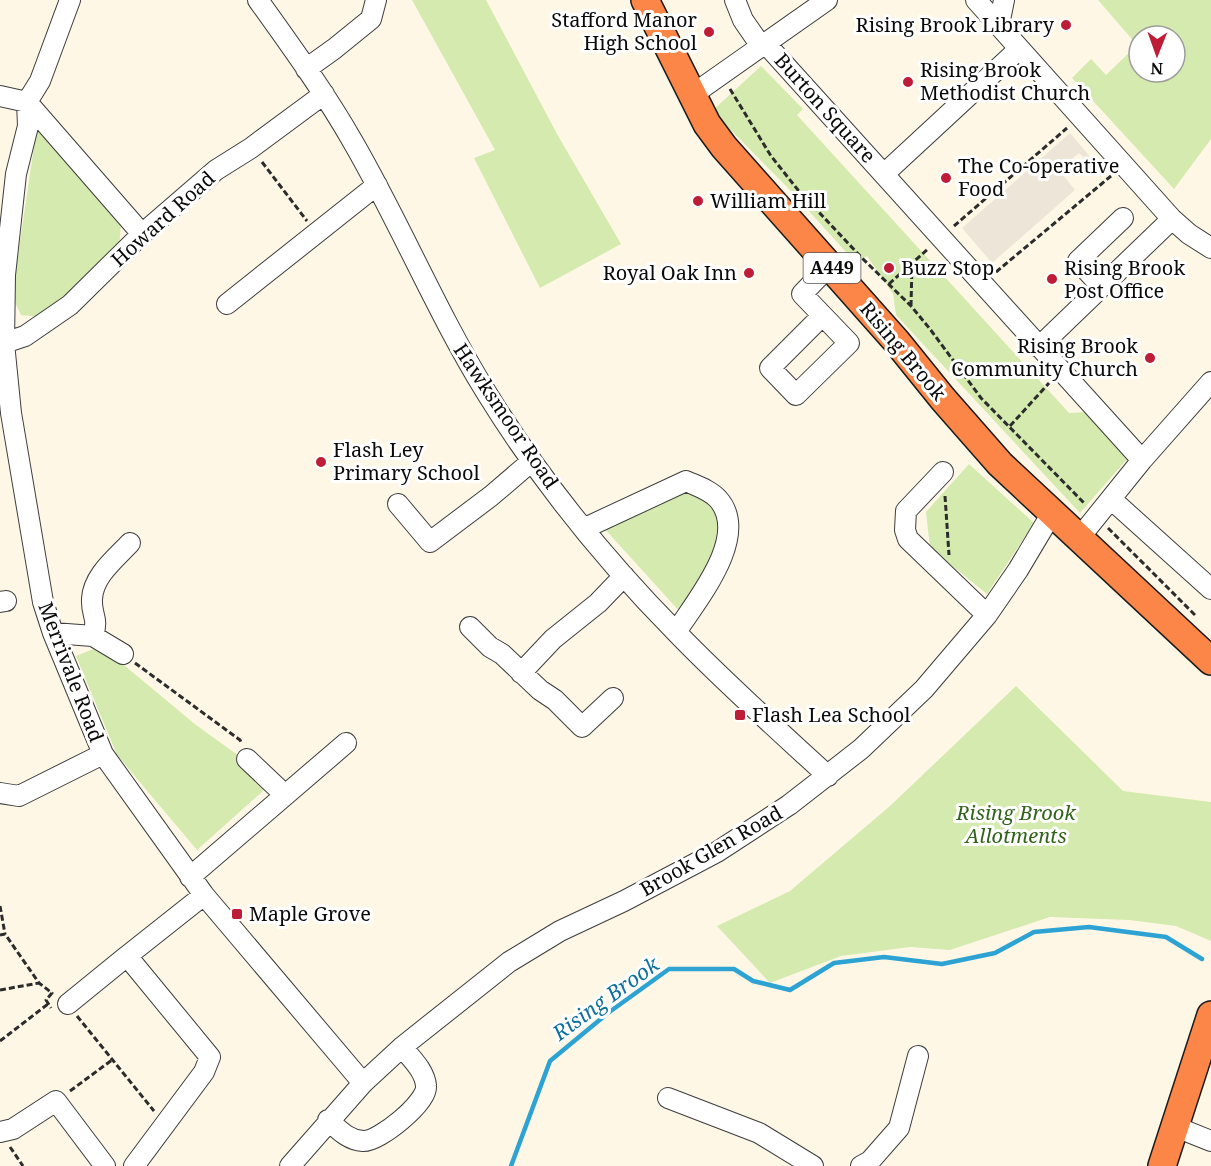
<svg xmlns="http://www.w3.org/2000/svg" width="1211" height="1166" font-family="'Noto Serif',serif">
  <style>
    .green { fill: #d4eaaf; fill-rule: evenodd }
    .plaza { fill: #ede5d7 }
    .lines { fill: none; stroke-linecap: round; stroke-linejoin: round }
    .stream { stroke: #2ca3d3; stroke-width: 4.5 }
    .minor-casing { stroke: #3d3d3d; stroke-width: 22 }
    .highway-casing { stroke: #1b1b1b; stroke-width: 30 }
    .path { stroke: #2c2c2c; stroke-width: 3; stroke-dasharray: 6 3; stroke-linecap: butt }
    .minor { stroke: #fff; stroke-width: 20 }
    .highway { stroke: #fb8648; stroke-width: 27 }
    .poi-dot { fill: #be1d37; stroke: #fff; stroke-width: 2 }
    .labels { text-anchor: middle; stroke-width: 6; stroke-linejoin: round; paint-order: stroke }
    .shield { fill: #fff; stroke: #545454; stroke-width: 1.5 }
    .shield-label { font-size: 18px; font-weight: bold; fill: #0a0a0a }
    .poi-label { font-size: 20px; fill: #0a0a0a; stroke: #fff; text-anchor: start }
    .street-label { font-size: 20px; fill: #0a0a0a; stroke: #fff }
    .park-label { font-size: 20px; font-style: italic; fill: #306219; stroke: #fff }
    .water-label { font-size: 21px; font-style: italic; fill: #0f709f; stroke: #fff }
  </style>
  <rect width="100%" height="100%" fill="#fff7e6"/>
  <path class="green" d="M412,0H486L557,134L621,244L540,288L474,158L495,150Z
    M1098,0H1211V139L1174,189L1072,78L1091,59L1106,75L1137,45ZM1139,36H1175V72H1139Z
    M761,66L803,109L797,115L1069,413L1087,412L1128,458L1080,513L896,315L893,294L867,256L856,263L788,188L712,111Z
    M37,126L121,224L119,249L41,317L21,315L12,296Z
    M969,464L1034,523L987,594L930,548L926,512Z
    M695,489L715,501L725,523L719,554L681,613L603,527L668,492Z
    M101,646L196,725L274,781L197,850L117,755L76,656Z
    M1016,686L1123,791L1211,802V941L1176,926L1129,920L1050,917L950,950L910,947L841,956L770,983L717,926L790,891L890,806Z"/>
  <path class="plaza" d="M1070,133L1100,168L1097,171L1079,153L1059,170L1075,190L992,263L962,228Z"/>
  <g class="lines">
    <path class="stream" d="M511,1166L550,1061L608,1013L669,969H734L753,981L790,990L834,963L884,957L942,964L995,953L1034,932L1089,927L1166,937L1202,959"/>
    <defs>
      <path id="minor" d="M70,0L40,81L27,102L28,126L16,174L5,275L4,343L11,413L43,602L53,633L103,754L204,895L363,1083
        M258,0C291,46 325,93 353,142C400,223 436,311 486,392C539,478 605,560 676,632C724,682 777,729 828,776
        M735,0L743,20L761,46
        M976,0L1172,219L1189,234L1211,248
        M999,25L1004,0
        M765,43L1142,460
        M306,69L334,49L371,19L376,0
        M692,95L827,0
        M0,96L27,102L142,234
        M884,174L1019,49
        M1102,287L1078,261L1123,218
        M227,304L377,185
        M822,316L770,368L796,395L849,343L802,294L830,265
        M4,343L25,336L70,305L142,234L216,170L251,148L324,94
        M1039,347L1172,219
        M943,472L906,511L905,530L908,539L987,615
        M1111,499L1211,589
        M398,504L430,542L491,496L532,461
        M585,528L686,481C697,486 710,490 718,499C751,536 696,601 676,632
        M1080,537L1142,460L1211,382
        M0,602L6,601
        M470,627L490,647L502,654L540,690L555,700L582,727L613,698
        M53,633L93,636L123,654
        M93,636C99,617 91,616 92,599C93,576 115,559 130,543
        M521,673L553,639L598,603L624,576
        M247,759L285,795
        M0,793L19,796L103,754
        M190,877L346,743
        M68,1004L127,956
        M668,1098L759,1133L813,1166
        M328,1120C339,1130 348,1140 363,1141C379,1142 428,1102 426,1086C425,1071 411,1058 402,1047
        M1176,1127L1211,1141
        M0,1132L13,1129L56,1101L105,1166
        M134,1166L204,1072L210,1057L127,956L204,895
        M290,1166L363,1083L402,1047L509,962L560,931L624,901L717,852L789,805L861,749L924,689L987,615L1018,570L1052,513
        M861,1166L870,1161L899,1128L918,1056"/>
      <path id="highway" d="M645,0L707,124L724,147L897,342L943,399L1000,464L1211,661
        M1162,1166L1211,1015"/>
    </defs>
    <use href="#minor" class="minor-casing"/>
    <use href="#highway" class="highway-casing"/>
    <path class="path" d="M730,89L771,156L798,190L862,258L911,306L930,329L981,398L1085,504
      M262,162L307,221
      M954,226L1067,128
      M996,272L1111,176
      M889,284L929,248
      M911,306L912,264
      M1010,426L1049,383
      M945,496L949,555
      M1108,528L1197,617
      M135,663L240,740L242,744
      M0,906L5,934
      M0,935L5,934L39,983L52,993L46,1000L51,1008
      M0,990L39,983
      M77,1016L154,1111
      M0,1041L48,1004
      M70,1091L112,1060
      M10,1147L23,1166"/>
    <use href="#minor" class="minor"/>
    <use href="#highway" class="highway"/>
  </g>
  <g class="poi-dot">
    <circle cx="1066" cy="25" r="6"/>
    <circle cx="709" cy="32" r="6"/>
    <circle cx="908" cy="82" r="6"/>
    <circle cx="946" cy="178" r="6"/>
    <circle cx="698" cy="201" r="6"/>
    <circle cx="889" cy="268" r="6"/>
    <circle cx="749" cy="273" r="6"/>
    <circle cx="1052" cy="279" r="6"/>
    <circle cx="1150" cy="358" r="6"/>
    <circle cx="321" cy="462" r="6"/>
    <rect x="734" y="709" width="12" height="12" rx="3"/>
    <rect x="231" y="908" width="12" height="12" rx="3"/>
  </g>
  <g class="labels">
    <rect class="shield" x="803.5" y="253" width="57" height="30" rx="4.5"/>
    <g class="shield-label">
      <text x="832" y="274">A449</text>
    </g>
    <g class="poi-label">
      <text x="697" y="27" text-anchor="end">Stafford Manor<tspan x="697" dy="23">High School</tspan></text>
      <text x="1054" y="32" text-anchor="end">Rising Brook Library</text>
      <text x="920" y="77">Rising Brook<tspan x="920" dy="23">Methodist Church</tspan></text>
      <text x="958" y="173">The Co-operative<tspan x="958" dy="23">Food</tspan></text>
      <text x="710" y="208">William Hill</text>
      <text x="901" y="275">Buzz Stop</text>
      <text x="1064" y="275">Rising Brook<tspan x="1064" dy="23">Post Office</tspan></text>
      <text x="737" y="280" text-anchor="end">Royal Oak Inn</text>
      <text x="1138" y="353" text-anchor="end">Rising Brook<tspan x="1138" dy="23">Community Church</tspan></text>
      <text x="333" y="457">Flash Ley<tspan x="333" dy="23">Primary School</tspan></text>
      <text x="752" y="722">Flash Lea School</text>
      <text x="249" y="921">Maple Grove</text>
    </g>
    <g class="street-label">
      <text transform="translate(825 108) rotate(48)" y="7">Burton Square</text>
      <text transform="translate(163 219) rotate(-42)" y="7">Howard Road</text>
      <text transform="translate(903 351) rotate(50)" y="7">Rising Brook</text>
      <text transform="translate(506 416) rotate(56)" y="7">Hawksmoor Road</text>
      <text transform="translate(71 672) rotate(69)" y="7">Merrivale Road</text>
      <text transform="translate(711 851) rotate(-30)" y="7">Brook Glen Road</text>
    </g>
    <g class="park-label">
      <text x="1016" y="820">Rising Brook<tspan x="1016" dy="23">Allotments</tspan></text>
    </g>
    <g class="water-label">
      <text transform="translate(606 999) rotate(-36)" y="7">Rising Brook</text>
    </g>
  </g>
  <g transform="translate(1157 54) rotate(181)"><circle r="28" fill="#ffffff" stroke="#9d9d9d" stroke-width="1.5"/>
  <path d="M0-4.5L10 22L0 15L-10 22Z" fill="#be1d37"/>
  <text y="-9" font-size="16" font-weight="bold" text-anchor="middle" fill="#0a0a0a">N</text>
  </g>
</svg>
